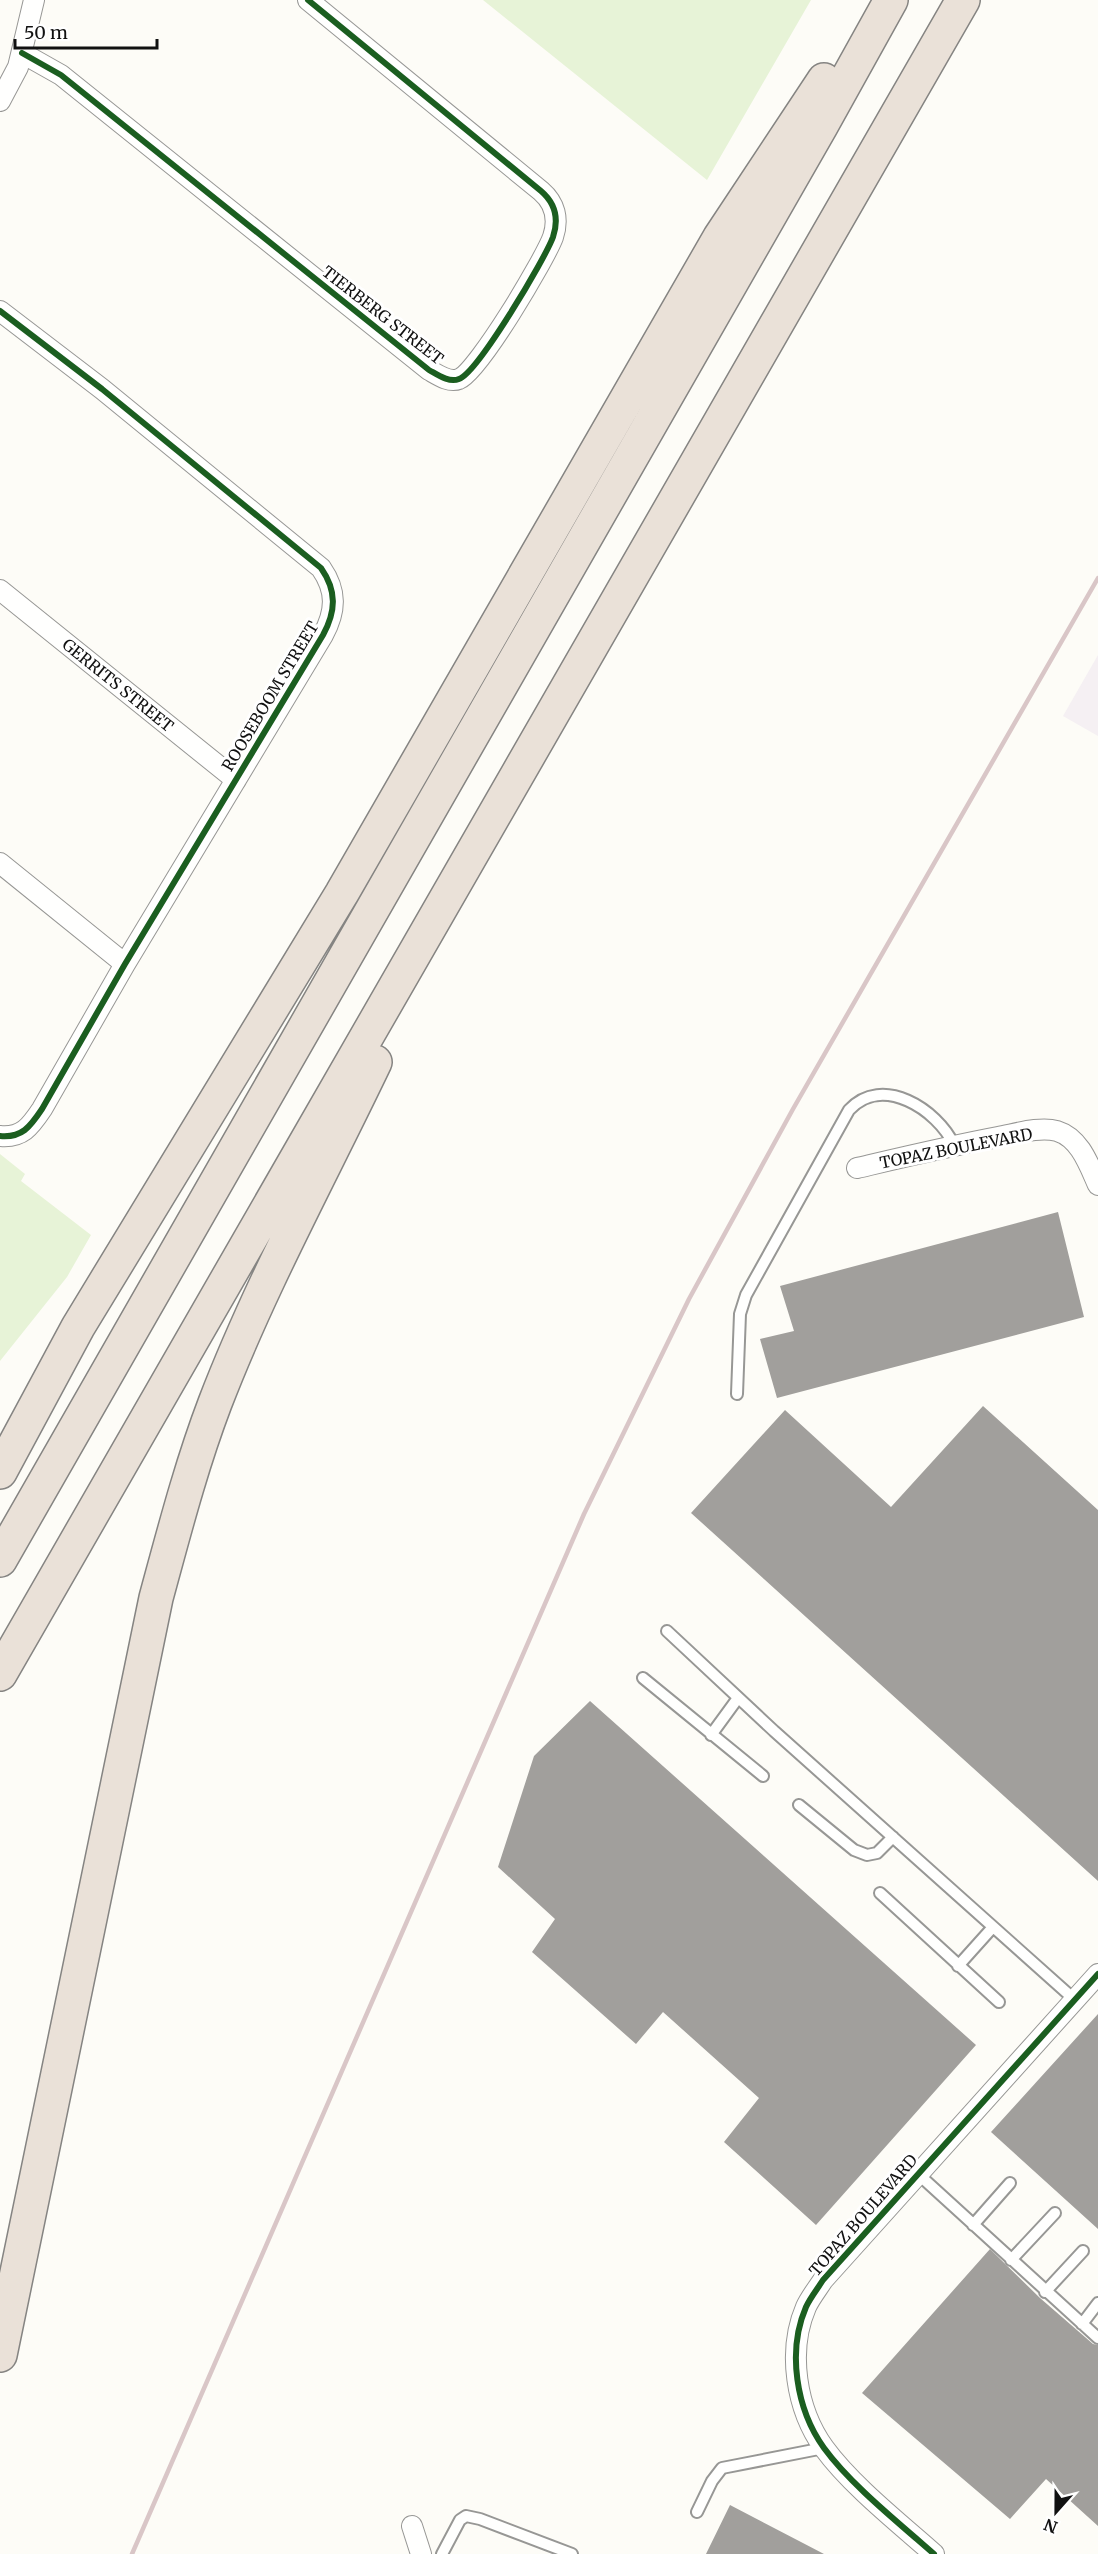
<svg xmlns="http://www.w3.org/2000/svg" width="1098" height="2554" font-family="Merriweather,serif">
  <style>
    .industrial { fill: #f5f0f3 }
    .green { fill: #e7f3d7 }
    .building { fill: #a19f9c }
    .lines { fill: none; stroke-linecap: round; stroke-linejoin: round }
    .service-casing { stroke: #979795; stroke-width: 14 }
    .minor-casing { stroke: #979795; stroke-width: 22 }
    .motorway-casing { stroke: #858482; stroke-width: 36 }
    .service { stroke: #fffffe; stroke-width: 10 }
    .minor { stroke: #fffffe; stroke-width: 20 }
    .motorway { stroke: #eae1d8; stroke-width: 33 }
    .rail { stroke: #d9c6c7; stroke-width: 4.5 }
    .cycleway-casing { stroke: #fff; stroke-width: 10 }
    .cycleway { stroke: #1b5e20; stroke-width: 6 }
    .labels { text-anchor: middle; stroke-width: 6; stroke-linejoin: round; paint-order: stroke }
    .street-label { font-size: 16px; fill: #111; stroke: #fff }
  </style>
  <rect width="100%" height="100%" fill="#fdfcf7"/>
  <path class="industrial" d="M1098,655V736L1063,716Z"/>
  <path class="green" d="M483,0H811L707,180Z
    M0,1154L25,1174L21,1181L91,1235L67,1277L0,1361Z"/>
  <path class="building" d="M1058,1212L1084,1317L777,1398L760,1339L794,1331L780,1286Z
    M983,1406L1098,1510V1881L691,1513L785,1410L891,1507Z
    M590,1701L976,2045L816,2225L724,2142L759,2098L663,2012L636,2044L532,1952L555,1919L498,1867L534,1756Z
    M1098,2014V2229L991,2132Z
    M990,2249L1040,2298L1093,2344L1098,2345V2526L1046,2479L1010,2519L862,2393Z
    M730,2505L824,2554H706Z"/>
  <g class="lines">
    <defs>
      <path id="service" d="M737,1394L740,1314L746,1295L849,1110C882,1074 937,1109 954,1145
        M667,1631L774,1731L1075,2000
        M643,1678L763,1776
        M711,1735L738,1698
        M799,1805L854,1850L867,1855L877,1853L893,1837
        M880,1893L999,2002
        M958,1966L993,1927
        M917,2173L1098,2338
        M973,2225L1010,2183
        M1011,2260L1055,2213
        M1045,2292L1083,2251
        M1082,2324L1098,2303
        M697,2512L712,2481L722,2468L824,2448
        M442,2554L460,2520L466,2516L480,2519L572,2554"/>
      <path id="minor" d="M22,53L61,75L429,370C438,375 449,383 459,379C478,372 545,259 553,237C559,219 555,203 541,191L308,0
        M0,101L18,67L34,0
        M0,311L102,389L321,568C337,591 336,611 323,635L125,964L42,1109C30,1127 22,1138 0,1136
        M0,590L236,780
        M0,863L125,964
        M857,1168C904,1157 950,1146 998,1137C1015,1134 1040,1126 1057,1131C1080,1138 1089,1165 1098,1185
        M412,2526L421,2554
        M934,2554C899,2523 851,2485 824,2448C796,2409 787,2351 806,2307C810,2298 818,2288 823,2280L1098,1974"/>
      <path id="motorway" d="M0,1472L78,1327L342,893L720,237L824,80
        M0,1560L821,126L891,0
        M0,1674L963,0
        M0,2355L156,1598C174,1532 191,1466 215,1403C260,1286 321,1175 375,1062"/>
    </defs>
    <use href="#service" class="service-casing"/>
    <use href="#minor" class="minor-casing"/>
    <use href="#motorway" class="motorway-casing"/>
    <use href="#service" class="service"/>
    <use href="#minor" class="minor"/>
    <use href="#motorway" class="motorway"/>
    <path class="rail" d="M132,2554L584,1514L689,1299L793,1109L1098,578"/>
    <defs>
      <path id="cycleway" d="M22,53L61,75L429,370C438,375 449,383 459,379C478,372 545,259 553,237C559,219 555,203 541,191L308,0
        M0,311L102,389L321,568C337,591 336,611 323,635L125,964L42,1109C30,1127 22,1138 0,1136
        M934,2554C899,2523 851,2485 824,2448C796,2409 787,2351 806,2307C810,2298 818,2288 823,2280L1098,1974"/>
    </defs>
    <use href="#cycleway" class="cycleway-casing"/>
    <use href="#cycleway" class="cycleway"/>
  </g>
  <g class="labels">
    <g class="street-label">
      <text transform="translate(383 315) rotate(38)" y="6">TIERBERG STREET</text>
      <text transform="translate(118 685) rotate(39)" y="6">GERRITS STREET</text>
      <text transform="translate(270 696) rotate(-59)" y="6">ROOSEBOOM STREET</text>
      <text transform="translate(956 1148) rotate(-11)" y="6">TOPAZ BOULEVARD</text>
      <text transform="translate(863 2215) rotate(-49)" y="6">TOPAZ BOULEVARD</text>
    </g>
  </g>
  <g transform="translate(1056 2512) rotate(201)" stroke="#ffffff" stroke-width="4.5" paint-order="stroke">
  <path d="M0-4.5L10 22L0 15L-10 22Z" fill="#111111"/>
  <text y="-9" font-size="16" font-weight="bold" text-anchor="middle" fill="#111111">N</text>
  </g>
  <path d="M15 39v9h142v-9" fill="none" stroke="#111111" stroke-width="3"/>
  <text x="24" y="39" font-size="18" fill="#111111" stroke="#ffffff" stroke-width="4.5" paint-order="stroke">50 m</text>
</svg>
